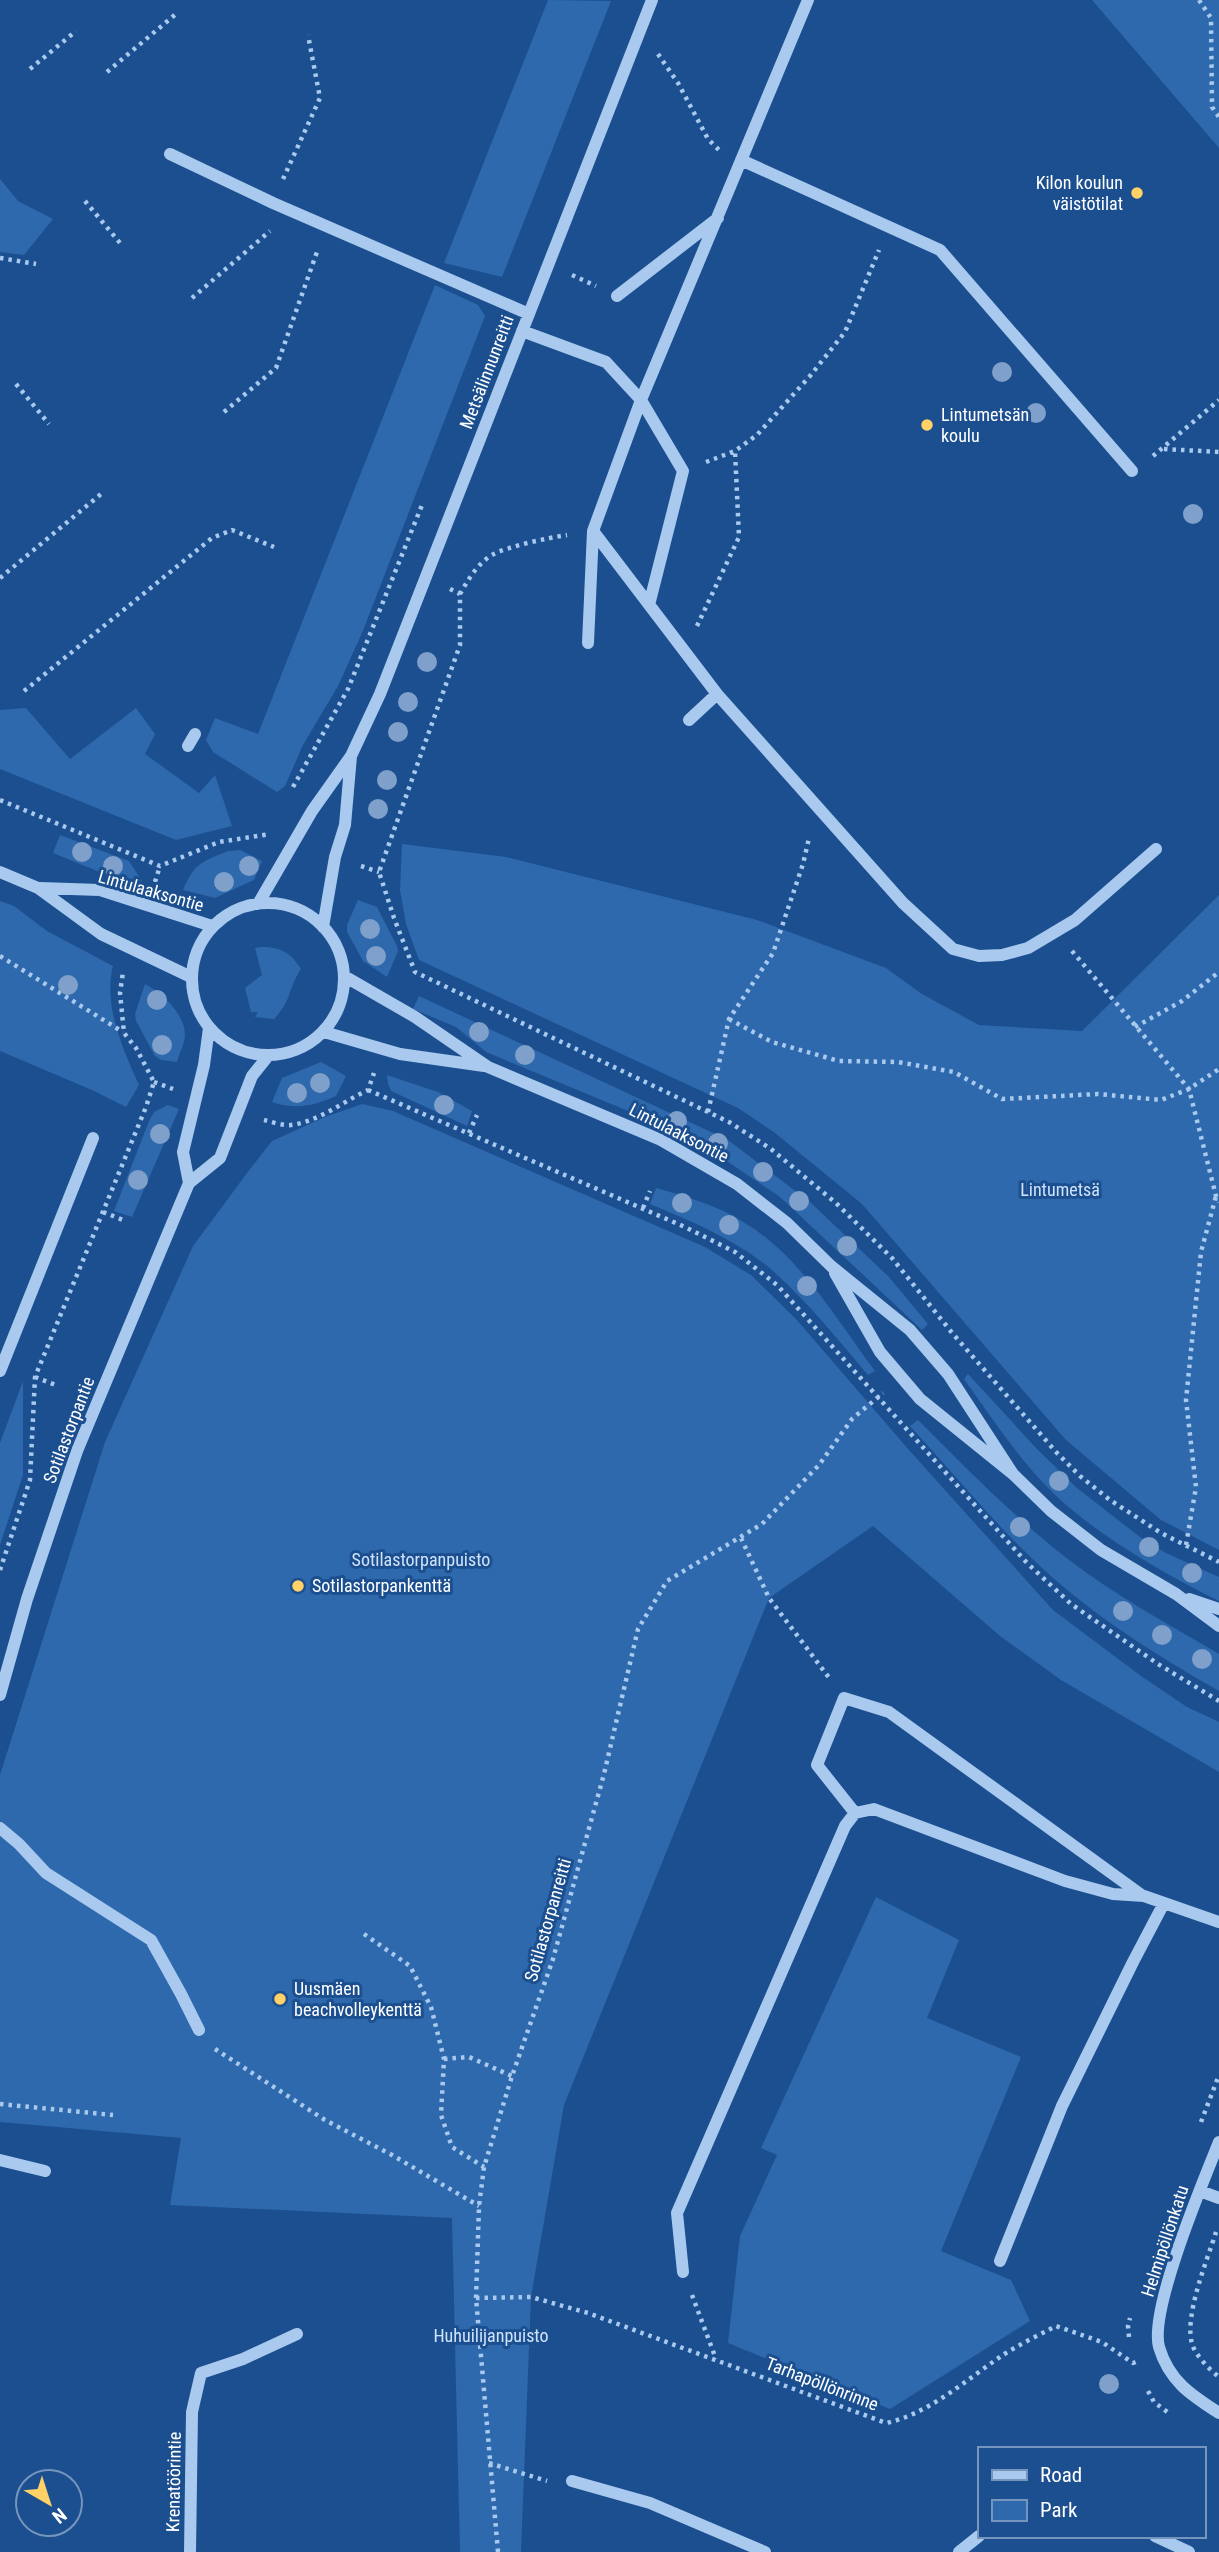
<svg xmlns="http://www.w3.org/2000/svg" width="1219" height="2552" font-family="'Roboto Condensed',sans-serif">
  <style>
    .green { fill: #2e69ad }
    .lines { fill: none; stroke-linecap: round; stroke-linejoin: round }
    .path { stroke: #a9c9ee; stroke-width: 4.5; stroke-dasharray: 3.5 5; stroke-linecap: butt }
    .minor { stroke: #a9c9ee; stroke-width: 12 }
    .tree { fill: #7ea0ca }
    .poi-dot { fill: #ffd166; stroke: #1b4f8f; stroke-width: 2.5 }
    .labels { text-anchor: middle; stroke-width: 6; stroke-linejoin: round; paint-order: stroke }
    .poi-label { font-size: 18px; fill: #fff; stroke: #1b4f8f; text-anchor: start }
    .street-label { font-size: 18px; fill: #fff; stroke: #1b4f8f }
    .park-label { font-size: 18px; fill: #cfe3fa; stroke: #1b4f8f }
  </style>
  <rect width="100%" height="100%" fill="#1b4f8f"/>
  <path class="green" d="M548,0L611,1L502,277L444,263Z
    M1092,0H1219V148Z
    M0,179L18,201L53,219L24,255L0,252Z
    M435,285L478,305L485,316L362,633L338,686L303,745L285,786L277,792L213,752L206,740L215,718L258,734Z
    M26,708L70,759L136,708L155,734L145,754L199,793L215,775L232,826L176,840L0,769V710Z
    M60,835L129,861L142,881L139,888L53,853Z
    M402,844L506,857L757,920L886,968L922,994L979,1025L1082,1031L1219,895V1550L1161,1520L1066,1440L862,1204L775,1133L738,1108L419,960L406,924L400,890Z
    M228,851L240,850L262,861L254,880L215,898L183,890C195,862 202,862 228,851Z
    M358,900L377,907L397,946L398,951L387,977L363,961L347,932V925Z
    M0,901L14,906L47,931L113,966C103,1006 123,1049 139,1085L126,1107L92,1090L0,1051Z
    M262,947C281,947 291,953 301,969C287,990 293,999 274,1019L255,1017L258,1012H251L245,988L262,975L255,948Z
    M145,984C162,993 185,1014 185,1035C185,1043 179,1054 177,1062L161,1060L155,1056L136,1021L135,1014Z
    M419,996L728,1140L810,1202L889,1277L928,1324L922,1330L780,1197L709,1149L669,1128L486,1052L456,1027L413,1009Z
    M321,1062L346,1076L336,1096C313,1106 297,1110 272,1102L282,1078Z
    M387,1075L438,1092L472,1111L467,1126L391,1091L388,1084Z
    M362,1104L393,1111L705,1247L751,1275L796,1319L909,1450L1053,1610L1141,1676L1187,1707L1219,1722V1772L1061,1680L1000,1636L873,1526L769,1598L564,2105L531,2297L521,2552H460L452,2218L170,2205L181,2138L0,2122V1775L105,1442L193,1246L247,1173L272,1141L325,1117Z
    M168,1105L179,1109L132,1217L114,1211L149,1121L154,1112Z
    M656,1188C687,1197 718,1205 745,1223C801,1257 836,1319 875,1371L868,1375C838,1340 808,1302 773,1271C737,1240 693,1222 650,1204Z
    M968,1374L1037,1449L1077,1488L1140,1537L1166,1553L1219,1577V1601C1161,1572 1101,1538 1053,1493C1019,1460 992,1418 964,1379Z
    M23,1381V1475L0,1545V1443Z
    M918,1420C965,1467 1012,1515 1064,1556C1112,1594 1167,1623 1219,1654V1691C1161,1658 1103,1622 1052,1577C1001,1532 956,1476 910,1426Z
    M876,1897L959,1940L927,2018L1021,2057L941,2251L1011,2280L1030,2321L890,2409L728,2343L740,2236L777,2155L761,2148Z"/>
  <g class="lines">
    <path class="path" d="M1199,0L1211,18L1212,107L1219,117
      M658,54L678,83L708,139L719,150
      M30,69L76,31
      M107,72L177,13
      M283,179L320,98L308,35
      M85,201L120,243
      M0,258L36,264
      M572,275L596,286
      M192,298L270,231
      M16,384L49,424
      M224,412L276,368L318,249
      M1164,449L1219,452
      M1153,456L1219,400
      M706,462L735,451L757,435L810,376L845,332L879,250
      M0,578L101,494
      M450,589L460,594V645L379,872L394,918L415,972L729,1122L771,1149L836,1203L892,1258L953,1334L1057,1453L1080,1476L1110,1500L1161,1533L1219,1562
      M460,594C468,580 477,564 492,555C508,546 548,538 567,535
      M697,626L739,537L735,451
      M24,691L212,538L232,530L274,547
      M293,787L348,689L422,505
      M0,800L160,866L219,842L270,834
      M361,866L379,872
      M155,882L160,866
      M1072,951L1189,1089L1216,1196L1219,1202
      M0,956L123,1032
      M729,1019L772,1042L839,1061L898,1062L954,1072L1002,1099L1098,1094L1161,1100L1189,1089L1219,1069
      M1135,1027L1182,1001L1219,972
      M154,1082L173,1089
      M368,1090L685,1227L735,1252L777,1285L1027,1563L1071,1604L1158,1664L1219,1701
      M708,1112L729,1019L773,953L803,864L809,838
      M264,1120C272,1122 283,1126 291,1125C320,1121 342,1102 368,1090L374,1073
      M469,1133L477,1115
      M643,1208L650,1191
      M103,1212L123,1220
      M35,1377L58,1386
      M741,1538L769,1598L830,1679
      M1186,1545L1196,1487L1186,1400L1201,1252L1216,1196
      M0,1570L30,1480L35,1377L146,1107L154,1082L136,1048L124,1033L120,993L123,972
      M364,1934L410,1966L431,2007L444,2059L441,2115L452,2147L484,2167
      M215,2049L325,2120L392,2155L479,2206
      M444,2059L469,2057L512,2076
      M0,2104L113,2115
      M1201,2122L1219,2075
      M1216,2232C1207,2261 1184,2315 1192,2344C1196,2356 1209,2369 1219,2377
      M692,2295L716,2359
      M476,2298L531,2297L588,2313L886,2423C929,2414 967,2379 1003,2355C1020,2344 1039,2335 1056,2326L1102,2342L1133,2363L1138,2361
      M1129,2337L1128,2326L1130,2318
      M1148,2391L1154,2402L1170,2414
      M489,2463L547,2481
      M498,2552L476,2298L479,2206L484,2167L512,2076L553,1959L604,1774L638,1629L667,1581L762,1524L819,1465L852,1419L883,1393"/>
    <path class="minor" d="M170,154L273,203L529,314
      M741,160L940,250L1132,471
      M617,296L718,218
      M522,331L606,362L641,400L593,531L588,643
      M593,531L717,694L903,903L953,949L979,956L1002,955L1028,948L1075,920L1156,849
      M649,605L683,471L641,400L808,0
      M689,720L717,694
      M188,746L195,734
      M0,872L38,888L101,934L191,977
      M40,888L100,890L212,926
      M192 979a76 76 0 1 1 152 0a76 76 0 1 1-152 0Z
      M258,904L312,811L351,756L380,694L652,0
      M323,927L335,857L345,825L351,756
      M344,976L415,1017L488,1067L661,1140L737,1184L787,1223L831,1266L910,1330L948,1374L1013,1474
      M324,1032L400,1054L484,1066
      M189,1183L183,1152L204,1065L209,1028
      M835,1273L880,1352L920,1399L1013,1474L1051,1511L1101,1550L1176,1594L1219,1626
      M0,1371L93,1138
      M1189,1599L1219,1609
      M0,1695L27,1599L77,1451L189,1183L220,1158L252,1076L268,1056
      M855,1813L817,1765L844,1698L889,1712L1143,1896
      M0,1828L19,1844L46,1873L151,1940L181,1994L199,2030
      M1219,2142C1203,2182 1149,2310 1159,2347C1169,2381 1191,2395 1219,2413
      M0,2160L45,2171
      M1200,2191L1219,2198
      M1000,2261L1062,2106L1133,1962L1164,1903
      M683,2272L677,2213L845,1826L855,1813L874,1809L1065,1881L1113,1894L1144,1896L1219,1922
      M572,2481L650,2503L765,2552
      M1155,2536L1189,2552
      M190,2552L192,2412L201,2373L243,2359L297,2334
      M959,2552L979,2536"/>
  </g>
  <g class="tree">
    <circle cx="1002" cy="372" r="10"/>
    <circle cx="1036" cy="413" r="10"/>
    <circle cx="1193" cy="514" r="10"/>
    <circle cx="427" cy="662" r="10"/>
    <circle cx="408" cy="702" r="10"/>
    <circle cx="398" cy="732" r="10"/>
    <circle cx="387" cy="780" r="10"/>
    <circle cx="378" cy="809" r="10"/>
    <circle cx="82" cy="852" r="10"/>
    <circle cx="113" cy="866" r="10"/>
    <circle cx="249" cy="866" r="10"/>
    <circle cx="224" cy="882" r="10"/>
    <circle cx="370" cy="929" r="10"/>
    <circle cx="376" cy="956" r="10"/>
    <circle cx="68" cy="985" r="10"/>
    <circle cx="157" cy="1000" r="10"/>
    <circle cx="479" cy="1032" r="10"/>
    <circle cx="162" cy="1045" r="10"/>
    <circle cx="525" cy="1055" r="10"/>
    <circle cx="320" cy="1083" r="10"/>
    <circle cx="297" cy="1093" r="10"/>
    <circle cx="444" cy="1105" r="10"/>
    <circle cx="677" cy="1121" r="10"/>
    <circle cx="160" cy="1134" r="10"/>
    <circle cx="718" cy="1143" r="10"/>
    <circle cx="763" cy="1172" r="10"/>
    <circle cx="138" cy="1180" r="10"/>
    <circle cx="799" cy="1201" r="10"/>
    <circle cx="682" cy="1203" r="10"/>
    <circle cx="729" cy="1225" r="10"/>
    <circle cx="847" cy="1246" r="10"/>
    <circle cx="807" cy="1286" r="10"/>
    <circle cx="1059" cy="1481" r="10"/>
    <circle cx="1020" cy="1527" r="10"/>
    <circle cx="1149" cy="1547" r="10"/>
    <circle cx="1192" cy="1573" r="10"/>
    <circle cx="1123" cy="1611" r="10"/>
    <circle cx="1162" cy="1635" r="10"/>
    <circle cx="1202" cy="1659" r="10"/>
    <circle cx="1109" cy="2384" r="10"/>
  </g>
  <g class="poi-dot">
    <circle cx="1137" cy="193" r="7"/>
    <circle cx="927" cy="425" r="7"/>
    <circle cx="298" cy="1586" r="7"/>
    <circle cx="280" cy="1999" r="7"/>
  </g>
  <g class="labels">
    <g class="poi-label">
      <text x="1123" y="189" text-anchor="end">Kilon koulun<tspan x="1123" dy="21">väistötilat</tspan></text>
      <text x="941" y="421">Lintumetsän<tspan x="941" dy="21">koulu</tspan></text>
      <text x="312" y="1592">Sotilastorpankenttä</text>
      <text x="294" y="1995">Uusmäen<tspan x="294" dy="21">beachvolleykenttä</tspan></text>
    </g>
    <g class="street-label">
      <text transform="translate(487 372) rotate(-69)" y="6">Metsälinnunreitti</text>
      <text transform="translate(151 891) rotate(16)" y="6">Lintulaaksontie</text>
      <text transform="translate(679 1133) rotate(27)" y="6">Lintulaaksontie</text>
      <text transform="translate(69 1430) rotate(-69)" y="6">Sotilastorpantie</text>
      <text transform="translate(548 1920) rotate(-74)" y="6">Sotilastorpanreitti</text>
      <text transform="translate(1165 2241) rotate(-72)" y="6">Helmipöllönkatu</text>
      <text transform="translate(822 2384) rotate(21)" y="6">Tarhapöllönrinne</text>
      <text transform="translate(174 2482) rotate(-89)" y="6">Krenatöörintie</text>
    </g>
    <g class="park-label">
      <text x="1060" y="1196">Lintumetsä</text>
      <text x="421" y="1566">Sotilastorpanpuisto</text>
      <text x="491" y="2342">Huhuilijanpuisto</text>
    </g>
  </g>
  <rect x="978" y="2447" width="228" height="91" fill="#1b4f8f" stroke="#7695bc" stroke-width="2"/>
  <rect x="992" y="2470" width="35" height="10" fill="#a9c9ee" stroke="#7695bc" stroke-width="2"/>
  <text x="1040" y="2482" font-size="21" fill="#ffffff">Road</text>
  <rect x="992" y="2500" width="35" height="21" fill="#2e69ad" stroke="#7695bc" stroke-width="2"/>
  <text x="1040" y="2517" font-size="21" fill="#ffffff">Park</text>
  <g transform="translate(49 2503) rotate(141)"><circle r="33" fill="#1b4f8f" stroke="#7695bc" stroke-width="2"/>
  <path d="M0-5L12 26L0 18L-12 26Z" fill="#ffd166"/>
  <text y="-10" font-size="19" font-weight="bold" text-anchor="middle" fill="#ffffff">N</text>
  </g>
</svg>
